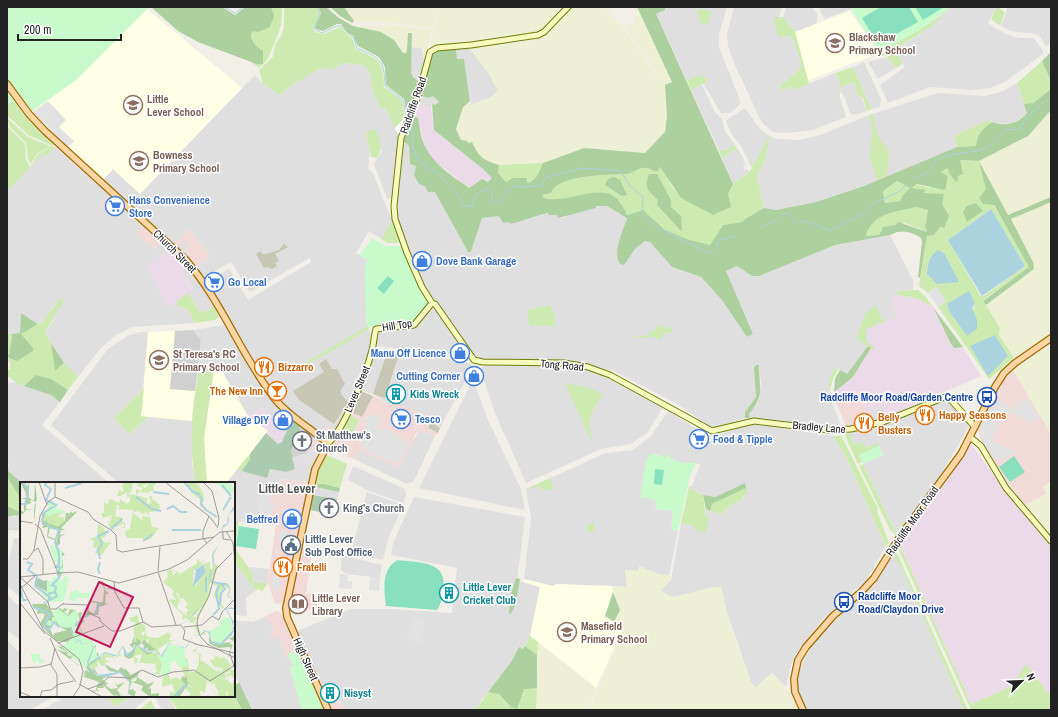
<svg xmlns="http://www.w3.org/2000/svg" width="1058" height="717" font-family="'Archivo Narrow',sans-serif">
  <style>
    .residential { fill: #e0dfdf }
    .commercial { fill: #f2dad9 }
    .industrial { fill: #ebdbe8 }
    .education { fill: #ffffe5 }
    .religious { fill: #d0d0d0 }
    .construction { fill: #c7c7b4 }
    .farmland { fill: #eef0d5 }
    .grass { fill: #cdebb0; fill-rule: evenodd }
    .forest { fill: #add19e; fill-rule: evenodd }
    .cemetery { fill: #aacbaf }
    .park { fill: #c8facc }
    .pitch { fill: #88e0be }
    .parking { fill: #e2e2e2 }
    .water { fill: #aad3df }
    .pier { fill: #fff }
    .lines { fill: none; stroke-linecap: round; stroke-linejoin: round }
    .stream { stroke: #aad3df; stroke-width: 1 }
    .secondary-casing { stroke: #707d05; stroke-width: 7 }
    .primary-casing { stroke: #a06b00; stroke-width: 8 }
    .secondary { stroke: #f7fabf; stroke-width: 5 }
    .primary { stroke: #fcd6a4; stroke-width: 5.5 }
    .labels { text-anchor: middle; stroke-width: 3; stroke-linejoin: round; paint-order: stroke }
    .education-label { font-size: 11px; font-weight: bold; fill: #785e54; stroke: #fff; text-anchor: start }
    .street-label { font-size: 11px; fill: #222; stroke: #fff }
    .shop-label { font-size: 11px; font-weight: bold; fill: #366cbe; stroke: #fff; text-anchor: start }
    .food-label { font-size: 11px; font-weight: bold; fill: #c56008; stroke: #fff; text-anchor: start }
    .culture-label { font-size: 11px; font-weight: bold; fill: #0d838f; stroke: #fff; text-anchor: start }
    .transit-label { font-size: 11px; font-weight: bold; fill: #164399; stroke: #fff; text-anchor: end }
    .worship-label { font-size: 11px; font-weight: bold; fill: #5b616d; stroke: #fff; text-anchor: start }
    .service-label { font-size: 11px; font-weight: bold; fill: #4e5e75; stroke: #fff; text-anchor: start }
    .quarter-label { font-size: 13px; font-weight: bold; fill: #555; stroke: #fff }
    .inset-river { fill: none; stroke: #aad3df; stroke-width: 2 }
    .inset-road { fill: none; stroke: #9f9d99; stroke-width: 1 }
    .view { fill: #c2185b; fill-opacity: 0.15; stroke: #c2185b; stroke-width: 2 }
    .inset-edge { fill: none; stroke: #222; stroke-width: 2 }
  </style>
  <rect width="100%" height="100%" fill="#f2efe9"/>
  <path class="residential" d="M665,7H727L719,35V47L741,103L730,113H721L698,75L687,81L656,14L665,10Z
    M734,7H782L779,17H776L778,37L792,36L802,67L780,86L783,91L792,86L793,90L835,73L840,82V98L846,117L813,130L787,133L773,132L762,123L733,61L728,46L727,34Z
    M786,7H813L814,11L818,13L816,24L795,32L783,17Z
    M821,7H856L825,19L820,11Z
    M951,7H997L988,23L1004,33L1017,38H1034L1043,51V54L1006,81L991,88L972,90L930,87L888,103L880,85L905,67L895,50L932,26L942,16L941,15Z
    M1004,7H1051V42L1046,47L1041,38L1036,34L1010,31L1001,26L1006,13L1007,8Z
    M411,47L422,48L424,61L419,82L413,77L411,73Z
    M469,48L488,72L498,91L491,97L471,105L464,59H457L456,49Z
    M887,57L896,68L878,79L868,62Z
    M864,62L881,99L880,107L871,109L853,67Z
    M343,63L364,65L370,70L372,89L382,109L385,107L400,137L393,197L387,199L374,164L382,151L366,133L370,150L368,169L373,173L392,221L381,239L369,231L356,253L368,260V326L372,338L363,374L340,422L336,430L328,426L323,435L295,416L281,403L270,387L212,289L219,285L215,277L229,269L248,300L311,262L310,258L250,292L231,262L204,277L196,266L211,257L189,229L174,244L103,180L113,169L140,193L255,75L263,84L280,95L286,89L319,69L325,68L332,70Z
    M854,82L858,96L862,98L867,111L854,115L850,113L845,98L840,91L843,86Z
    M1017,83L1027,113L1024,118L1010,123L995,124L989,120L954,136L957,147L864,186L816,202L776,210L764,208L757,176L765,160L770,136L777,139L798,140L820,135L869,115L938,93L985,96L1003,91Z
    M702,84L714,111L722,119L725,131L735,145L724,151L719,150L691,90Z
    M419,95L433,96L439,102L435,106L432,104L431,108L417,103Z
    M745,108L760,129L769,136L752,168L741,146L732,135L726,122L728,119Z
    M403,141L409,146L410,164L416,165L425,186L435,191L468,252H471L482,218L499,216L503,221L509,222L510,224L549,213V215H557L559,218L566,217V215L574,212L595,208L596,206H607L627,218L618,247L624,264L635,249L645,241L650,242L672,267L701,277L722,300L747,337L753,334L726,271L737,266L745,272L806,256L835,245L890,235L913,280V290L898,291V297L891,299L898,317L856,337L868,346L847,374L836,368L829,389L830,398L840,422L838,428L750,418L749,414L758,404L761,383L759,365L754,370L756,397L745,412V418L712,428L681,406L614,371L567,360L475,359L425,287L406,248L396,220V201Z
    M55,147L109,195L101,204L112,216L121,206L126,209L144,225L137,234L154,249L162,241L169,248L156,260L146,267L170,307L176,302L179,308L183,307L190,313L195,323L132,327L116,335L100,349L78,377L66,367L45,333L54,319L57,303L40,325L21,313L20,334H7V191L43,153L46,156Z
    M737,148L743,157L745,165L743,167L745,170L747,169L749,172L733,184L722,158Z
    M185,239L190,245L183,252L177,247Z
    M187,265L214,306L207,311L200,312L188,293L192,289L180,273Z
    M436,308L466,356L376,346L379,331L381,330L414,327L428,312Z
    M224,325L265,389L285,413L277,423L262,408L248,416L219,366L198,374L201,340L193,330Z
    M140,332H148L144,388L114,418L129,434L148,417L192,421V464L196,483H119L51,425L107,350L127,336Z
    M375,351L462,360L471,365L472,368L440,428L434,424L431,418L390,405L373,394L361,390Z
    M486,366H559L591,371L605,376L663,407L648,432L630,444L601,449L526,483L495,413L481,371L482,367Z
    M473,379L487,418L521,489L525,510L419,488Z
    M13,382L51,395L60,402L42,425L109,483H22L7,470L9,464L7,462V383Z
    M943,400L948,401L969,425L962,439L935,484L908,522H903L896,534L863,464L883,455L879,446L878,443L866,448L854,445L849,433L877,428Z
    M882,406L887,417L855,427L853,418Z
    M668,411L708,436L709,442L718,438L717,435L751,424L833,436L847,459L884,542L885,547L867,579L822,620L795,655L790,668L786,687L772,673L755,688L751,682L729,618L713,587L674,597L667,595L661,590L671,580L681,523L693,526L706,517V509L722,514L729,506L744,498L745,483L715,497L703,495L691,489L700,464L682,463L652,453L656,509L673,511L671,529L678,531L669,576L658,574L639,566V571L625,570L628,587L556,584L553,586L524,579L531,518L526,489L606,453L633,450L651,436Z
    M420,430L435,436L414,481L407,484L354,459L359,449L412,442Z
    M303,455L306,463L314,465L309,482L280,479L277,492L263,489L254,524L234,521V483H226L237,469L267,477L270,469L286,472L295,469L291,458Z
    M353,466L405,489L406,495L403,503L369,491L348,480Z
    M314,486L339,492L337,499L312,495Z
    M367,492L403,505L388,539L383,560L351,553Z
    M414,497L525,517L517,580H515L540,587L530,636L523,649L519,647L511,662L480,702L481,704L473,710H344L332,685L323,688L297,631L351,609H393L452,613L457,568L391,555L393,543Z
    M20,512L21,531L9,530L7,538V517H16V515H19Z
    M14,538H21V598L7,586V567Z
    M892,554L902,569L964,710H807L797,688L800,668L811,647L838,617L874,585Z
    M342,555L382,565L380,578L346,574L341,570Z
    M234,562L256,590L246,598L247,616L234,615Z
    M248,567L269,569L268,583H254V579Z
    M7,595L21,608V641L7,630Z
    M266,616L274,628L272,638L278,635L287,658L289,657L294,666L290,668L302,710H252L238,680L234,681V620L253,622Z
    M7,640L21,654V696L53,697L30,710H7V691L9,689L7,687Z
    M66,696H147L148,698L133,710H42Z
    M154,696H168L176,710H162Z"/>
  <path class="commercial" d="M109,195L121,206L113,216L101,207L100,204Z
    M144,225L162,241L154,249L136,234Z
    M189,229L211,257L196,266L183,252L190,245L185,240L177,247L174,244Z
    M208 283a5 5 0 1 1 10 0a5 5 0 1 1-10 0Z
    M1013,370L1051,434V481L1043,487L1047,494L1025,505L995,466L982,443L978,430L1000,385Z
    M857,390L867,412L853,418L855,427L847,428L834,399Z
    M373,396L390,405L391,402L396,403L431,418L428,428L438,433L435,436L420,430L418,434L416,433L400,468L359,450L354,459L348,457L331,446L340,433L351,439L359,420L350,415L351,412L362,417Z
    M328,425L336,430L330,439L323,435Z
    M314,436L323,442L314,465L306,463L303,455L307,453Z
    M280,479L309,482L304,504L310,506L301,548L312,550L306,594L314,592L319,607L310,611L307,606L295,612L296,596L287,594L283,603L275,604L268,583L276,521L255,517L263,489L277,491Z
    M276,611L280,612L298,649L289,654V657L287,658L278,636L272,638L269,631L274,628L266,616Z
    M332,685L339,701L344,710H332L323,688Z"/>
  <path class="industrial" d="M417,103L431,108L434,130L483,169L492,178L488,182L482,179L469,188L433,160L425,147L418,118L413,116Z
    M169,248L187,265L180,273L192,290L170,308L145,267L156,260Z
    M898,295L915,298L933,307L951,344L954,348L963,347L981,376L887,417L882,407L867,412L857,390L834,399V392L852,378L871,348L856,338L866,313L875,305L884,323L897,317L891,299Z
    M262,408L287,431L282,443L278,444L266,433L267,431L249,416Z
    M970,445L974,448L1016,505L1051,546V692L1049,695L1012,686L971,704L899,543L946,482Z"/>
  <path class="education" d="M147,9L242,88L140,194L113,169L103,180L31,112L76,80Z
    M850,11L878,54L808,80L795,32Z
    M175,331L170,389L195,391L192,421L141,416L148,332Z
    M219,366L248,416L268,431L226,483H207L204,454L205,420L214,369Z
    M524,579L553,586L556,584L612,586L613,592L605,616L623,628L596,688L530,636L540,587L524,582Z"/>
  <path class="religious" d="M193,330L201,340L195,391L170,389L175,331Z
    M301,426L314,436L307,453L291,458V452Z"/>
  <path class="construction" d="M284,244L288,247L275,254L279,261L275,263L277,266L272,269L267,267L264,268L256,254L261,251L262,254H266L279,250Z
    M387,353L399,354L385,398L373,394Z
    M326,359L332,369H337L345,384L341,390V394L348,402L334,424L299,400L293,391L324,372L319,364Z
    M361,391L373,396L362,417L351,412Z
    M432,420L434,424L440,428L438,433L428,428Z"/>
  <path class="farmland" d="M344,7H437L433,28L388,22L354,21Z
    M439,7H557L558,15L542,30L536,33L430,48Z
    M570,7H605L607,9L630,37L656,76L658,75L624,25H634V16H638L634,7H637L672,82L665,85L667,116L665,133L645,153L584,148L543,163L499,165L486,161L478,154L472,142L468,143L461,141L456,129L463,106L470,101L471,105L491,97L498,91L488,72L469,48L531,41L543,37Z
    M394,25L432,30L424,61L422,48L411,47L412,33H408L407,50L406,53H402L398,44L389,37L354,26Z
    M1051,110V197L1008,215L979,161L1028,136Z
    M1051,202V335L1014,358L999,335L1000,328L986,305L1034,269L1033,262L1010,219Z
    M1051,344V434L1013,370Z
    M1051,481V536L1025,505L1047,494L1043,487Z
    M639,566L658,574L672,576L671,580L661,590L667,595L674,597L721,586L731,628L751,682L755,688L772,673L786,687L799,710H675L673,706L663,710H589L618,643L622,644L624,642L618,638L623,628L614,622L620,610L612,586L627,587L625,570L639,571Z
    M538,642L596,688L587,710H536Z"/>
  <path class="grass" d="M271,7H282C282,26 281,28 274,44C268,57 271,58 259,68L249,60L257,64L256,46L251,38L252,31L273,16Z
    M284,7H316L320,13L313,28L315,32L323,34L341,27L353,40L356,49C379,60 383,60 384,87L402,100L405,118L395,128L385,107L382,109C379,103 373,96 372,88C370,78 373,73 364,65L343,63L332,70L325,68L319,69L286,89L280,95L263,84L259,70L273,57L275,45L281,36L284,27Z
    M997,7L1005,12L1000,26L991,19Z
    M697,9L711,11L708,24L700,23Z
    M941,15L942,16L932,26L889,53L882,56L879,52L921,29Z
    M776,17H783L795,32L809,84L793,90L792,86L783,91L780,86L802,67L792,36L778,37L774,22Z
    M896,51L903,63L896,68L887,57Z
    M1042,61L1051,81V89L1033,103L1024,104L1017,83Z
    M853,67L871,109L867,111L863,98L858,96L854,82L843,86L839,91L840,82L835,73Z
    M698,75L708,79L706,82L691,90L687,81Z
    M16,101L56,145H51L28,135L7,115V104Z
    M873,114C875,124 877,141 886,145L889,153L887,175L877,180L869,154L871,151L870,145L873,134L869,115Z
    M7,118L28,137L50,146L37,154L31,164L28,159L26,143L9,126Z
    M989,120L992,122C982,129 977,134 976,146L957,147L954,136Z
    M7,126L25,144L26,159L30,167L7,191Z
    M375,128C380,138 384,147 377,158L371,157L366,133Z
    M769,136H770L765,160L757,176L764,208L745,219L742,222L723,225L710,245L687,239L665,230L643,210L627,215L619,200L591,193L557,200L544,198L542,195L551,193C557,174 611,175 627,174C632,173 637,169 642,168C646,167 653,171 657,172L660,167C667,173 668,181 673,188C680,198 702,209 713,215L720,211L733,184L748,173L752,168Z
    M735,145L737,148L722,158L719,150L724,151Z
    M51,146L55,147L46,156L43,153L32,165L37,155Z
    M960,160L979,161L992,203L1030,267L983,300L1000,328L999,335L1014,358L989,379L938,307L946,301L936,287L928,293L919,286L927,236L934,235L948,216L942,204L924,193V190L904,196L900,201L885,203L883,191L897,181L910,188L917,184L929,188L941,172L949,167L958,176ZM991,209L1024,264V267L984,296L980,295L948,240ZM975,303L967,336L949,311L947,305Z
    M543,163C539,172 537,179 528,183L526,178H513L506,182L498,173L499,165Z
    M916,207L928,210L925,227L928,232L905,223L883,227L879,235L866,236C872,213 896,212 916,207Z
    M392,221L399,239L398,243H388L381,239Z
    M918,290L925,296L933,307L915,298L898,295V291Z
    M188,293L200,312L207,311L214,306L219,317L215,320L195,323L190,313L183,307L179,308L176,302Z
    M61,298L64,300L45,333L51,343L55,371L64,363L78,377L68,390L37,375L24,386L15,383V381L7,376V370H10V363L8,361L9,358H11L20,334L38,324L40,325Z
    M550,305L552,312L555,313V326L529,325L528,310Z
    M875,305L884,323H879L866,330L867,341L874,348V350L856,338L866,313Z
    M657,324L660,328L665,326L673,330L672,333L665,332L660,340L653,336L652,338L649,336L647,338L635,337V336H647L649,332L655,330Z
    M368,326L369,329L300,369L296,368Z
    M8,334H12C13,341 8,348 10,354L7,355Z
    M215,365L219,366L214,370L204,438L207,483H196C188,446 192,411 198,374Z
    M836,367L838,369L833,379L829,393V378Z
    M565,383L593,389L603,395C592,409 586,421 592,438L590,439Z
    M144,388L141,416L148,417L129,434L114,418Z
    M350,415L359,420L350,439L340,433Z
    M849,433L854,445L863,442L866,448L878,443L879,446L859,455L862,462L858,464L844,434Z
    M833,436H841L844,441L878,509L877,511L889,543L885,547L884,542L847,459Z
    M250,454V459L242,471L237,469Z
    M325,456H330L347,464L340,488L324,484L314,486L318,470Z
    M863,464L896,534L903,522H908L898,537L890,530L859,466Z
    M7,477L21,499V512L7,506Z
    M550,478L554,489L541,490V485L531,489V496V487Z
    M692,485L691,489L703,495L706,517L709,518L706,532L697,531L693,526L681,523L689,487Z
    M746,488L748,493L743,496L744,498L729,506L722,514L710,511L712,504Z
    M234,521L239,522L235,548L252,573L254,583H268L262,592L259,589L256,590L234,562Z
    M594,522V532L588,533L586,526Z
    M899,543L971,704L1012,686L1026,664L1049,694L1051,692V710H971L897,546Z
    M895,549L968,710H964L902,569L892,554Z
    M530,636L538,642L537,655L525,646Z
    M524,688H537L536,710H473L477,706L478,707L488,692L499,694L511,707Z
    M234,694L242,710H178L169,698L170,696H234Z
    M107,696H129L116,707Z
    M151,700L155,710H139Z"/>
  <path class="forest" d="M151,7H222L235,15L245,7H271L274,16L270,27L258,32L252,31L251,38L256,46L263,51V64H257L198,42L178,31Z
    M318,7H326L339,18L353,26L381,32L394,40L403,53H406L407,50L408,33H412L411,73L413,77L419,82L415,99L407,115L404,99L386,85L385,67L379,57L358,46L353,36L347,32L341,24H337L323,31L316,29L315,27L321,13Z
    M330,7H344L354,21L352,23L340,16Z
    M637,7H665V10L656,14L733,184L728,194L731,207L713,215L681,198L660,167L657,172C653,171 646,167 642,168C637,169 633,173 627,174C611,175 557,174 551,193L542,195L544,198C565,205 603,180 619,201C622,205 625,210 627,215L643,210L665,230L687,239L710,245L723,225L742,222L745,219L764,208L776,210L816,202L864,186L957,147L976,146C977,134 982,129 992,122C1002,127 1021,123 1027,113L1024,104L1033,103L1051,89V110L1028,136L979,161L1008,215L1051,197V202L1011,219L1033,262L1034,269L986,305L983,301L1029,267L994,205L983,204L979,198L986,189L979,161L963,160H960L963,174L958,176V180L956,182L949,173L948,168L941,172L948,176L945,190L917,184L911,188L925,190L924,193L944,194L942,204L949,216L944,228L940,227L934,235L927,236L920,278L918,277L922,242L921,238C911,231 901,229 890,235L835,245L759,276H752L737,266L726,271L753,334L747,337L722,300L701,277L672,267L650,242L645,241L635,249L624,265L620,264C612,252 623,231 627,218L607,206H596V208L558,218L557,215H549L548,213C535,216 523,221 510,224L509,222L503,223L499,216L482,218L471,252H468L435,192H428L425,186L419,184L414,175L416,166L410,164L409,146L403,141L413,116L418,118C420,128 421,140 426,148C435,166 454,177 469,188L482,179L488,182L492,178L483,169L434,130L432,104L435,105L439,102L433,96L429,98L419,95L433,53L436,51L456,49L457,59H464L470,101L463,107L456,129L461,140L467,141L468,143L472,142C479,157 483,160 499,165L498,173L506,182L513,178H526L528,183C537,179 539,172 543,163L584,148L645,153L665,132L667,116L665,85L672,82ZM897,181L910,188L903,195L900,201L885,203L883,191ZM916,207L928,210L925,227L927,232L898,222L896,225L883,227L879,235L866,236C872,213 896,212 916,207Z
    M1051,52V81L1042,61Z
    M649,174H657L671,200V207L681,216L682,232L657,205L658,200C648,190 644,189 649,174Z
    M614,177L620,180L627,195L622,196L605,185L608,179Z
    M976,203L983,211L967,222L963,212L967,206Z
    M933,307L963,347L954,348L951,344Z
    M21,313L38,324L21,334L33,348V351L17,361L9,358L7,355L10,354C8,348 13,341 12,334L20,333Z
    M51,343L64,363L55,371Z
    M868,346L871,348L852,378L834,392L835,379L840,370L847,374Z
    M757,365H759C759,387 765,396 749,414L750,418H745V412L756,397L754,370V367Z
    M36,375L51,379L68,390L60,402L51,395L24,386Z
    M7,470L22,483L21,499L7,477Z
    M745,483L746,488L712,504L710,511L706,509L703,495L715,497Z
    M318,484H324L340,488L339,492L317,487Z
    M7,506L20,512L19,515L7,517Z
    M516,578L520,579L515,606L510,615L509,612L511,594Z
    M613,592L620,610L614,622L605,616Z
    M525,646L537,655V688L524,689L517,709L511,707L499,694L488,692L511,662L519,647L523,649Z
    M239,682L252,710H242L234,694V687Z"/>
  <path class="cemetery" d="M292,419L301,426L291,452L295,469L286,472L270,469L267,478L242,471L250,459V454L266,433L278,444L282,442Z
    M312,495L337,499L334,506L324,503L323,509L333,512L332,514L309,510Z"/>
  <path class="park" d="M7,7H147V9L76,80L31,112L21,99L7,104Z
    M856,7H951L921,29L879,52L851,9Z
    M372,238L385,246H400L402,247L415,277L429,303L413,322L375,325L369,329L366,319L365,267L368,260L360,255Z
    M879,446L883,455L863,464L859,455Z
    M652,453L665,457L667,454L672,459L682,463H696L690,475L678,531L671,530L673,511L655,509L656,500L640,497L646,460Z
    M298,649L324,710H302L290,668L293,665L288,654Z"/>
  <path class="pitch" d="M881,7H909L918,22L878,44L862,18Z
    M915,7H944L923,20Z
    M388,276L394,281L384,294L377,288Z
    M1014,456L1025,472L1010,482L999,467Z
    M655,469L664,470L662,485L654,484Z
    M239,526L259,529L256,549L236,546Z
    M398,560C418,563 448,560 443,589C442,596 442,603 437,610L386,606C384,591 381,568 398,560Z"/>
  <path class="parking" d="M48,101L66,120L59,127L74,141L68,147L33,112Z
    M936,287L946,301L938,307L928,293Z
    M993,399L996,401L997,399L1017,412L1014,408L1021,399L1024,401L1027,399L1039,418L1034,424L1006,411L1001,422L999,421L996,427L998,429L992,441L1015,452L1005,459L1001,457L994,461L979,434L982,429L979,427Z
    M368,414L371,416L372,414L381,418L380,420L382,421L380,427L377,426V429L380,430L382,428L399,436L398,438L407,440L406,442L409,443L400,462L397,461L396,464L364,449V447L362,445L361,436L368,422L365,420Z
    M309,449L318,453L314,465L306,463L303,455L308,453Z
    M263,489L268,490V494L270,495L269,498L274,505L270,520L255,517Z
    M282,530L290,532V541L285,540L284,543L278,542L279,533Z
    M275,563L281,564L280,569L282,570L279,586L276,589V593L271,583Z
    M340,574L348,575L347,581H352V589L339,588Z
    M370,576L380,578L379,591L369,590Z
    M412,618L422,619L421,622H424L423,642L409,640L410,637H407L408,630H411Z"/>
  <path class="water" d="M991,209L1024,264V267L982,296L948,240Z
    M938,250L944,253L959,282L937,284L927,274C928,263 929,256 938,250Z
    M969,291L975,304L972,308L977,320V329L967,336L949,311L947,304Z
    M995,335L1008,356L988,376L970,346Z"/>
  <path class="pier" d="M409,114L413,116L403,138L400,137L395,128Z"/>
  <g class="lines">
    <path class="stream" d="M224,7L235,13L243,7
      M317,7L320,13L314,28L316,30L322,33L337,26H341L354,39L357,48C380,59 384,58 385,86L403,100L407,119
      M409,124L412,130L413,147L419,162L437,173L461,199L462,205L473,207L475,195L488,188L492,192V200L498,201L515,185L519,187L541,186L546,177L583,168L621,171L630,186L643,197L642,213L656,227L711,254L716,249L719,240L735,236
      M915,178C919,176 926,174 929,171C932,168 933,163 936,161C946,152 967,154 981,150C993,146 997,135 1007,129L1012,130L1019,129L1031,113L1051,97
      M760,227L774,222L787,212L799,225L804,220L830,231L863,214L869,206L900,191L906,185"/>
    <defs>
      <path id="secondary" d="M432,303L435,304L474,360L483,362L564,363L588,367L610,375L712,431L754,421L829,430L851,429L883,422L945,397L951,400L975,427
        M432,303L422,287L407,253L395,219L394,206L401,138L419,93L430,52L437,48L471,45L538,35L544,32L568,7
        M970,437L981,446L1006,488L1051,541
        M327,444C344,431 367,371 372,350C374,343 374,335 376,329L414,325L432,303"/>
      <path id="primary" d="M7,84L29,114L45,131L185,259C222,301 241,356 275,399C289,417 310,427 326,442L327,446L315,469L286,608L287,617L328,710
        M803,710L795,692L794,679L798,660L806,647L833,616L861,592L874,578L899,538L961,454L995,387L1004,373L1015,363L1051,338"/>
    </defs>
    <use href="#secondary" class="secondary-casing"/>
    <use href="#primary" class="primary-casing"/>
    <use href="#secondary" class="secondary"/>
    <use href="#primary" class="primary"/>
  </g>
  <defs>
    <symbol id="school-ring" viewBox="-11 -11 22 22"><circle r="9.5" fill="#fff" stroke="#8d6e63" stroke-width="1.5"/><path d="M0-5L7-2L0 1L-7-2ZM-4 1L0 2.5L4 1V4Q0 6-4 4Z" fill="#8d6e63"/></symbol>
    <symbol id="supermarket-ring" viewBox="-11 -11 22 22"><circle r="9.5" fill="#fff" stroke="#3f7fe0" stroke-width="1.5"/><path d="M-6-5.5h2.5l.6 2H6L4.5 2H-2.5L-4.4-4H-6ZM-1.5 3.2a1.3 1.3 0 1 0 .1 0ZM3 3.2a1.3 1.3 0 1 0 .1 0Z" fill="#3f7fe0"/></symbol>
    <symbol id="shop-ring" viewBox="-11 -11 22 22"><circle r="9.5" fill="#fff" stroke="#3f7fe0" stroke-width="1.5"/><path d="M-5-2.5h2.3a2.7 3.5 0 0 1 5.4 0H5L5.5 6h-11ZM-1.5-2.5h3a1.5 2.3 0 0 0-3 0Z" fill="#3f7fe0"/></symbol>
    <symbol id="restaurant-ring" viewBox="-11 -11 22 22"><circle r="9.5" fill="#fff" stroke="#e8710a" stroke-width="1.5"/><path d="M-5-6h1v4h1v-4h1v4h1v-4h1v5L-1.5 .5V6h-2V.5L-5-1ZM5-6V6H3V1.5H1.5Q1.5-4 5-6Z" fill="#e8710a"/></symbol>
    <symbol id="bar-ring" viewBox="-11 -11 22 22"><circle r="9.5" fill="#fff" stroke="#e8710a" stroke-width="1.5"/><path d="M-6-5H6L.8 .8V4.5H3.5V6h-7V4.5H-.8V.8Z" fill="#e8710a"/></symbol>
    <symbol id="building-ring" viewBox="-11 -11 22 22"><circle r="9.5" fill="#fff" stroke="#0f9aa8" stroke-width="1.5"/><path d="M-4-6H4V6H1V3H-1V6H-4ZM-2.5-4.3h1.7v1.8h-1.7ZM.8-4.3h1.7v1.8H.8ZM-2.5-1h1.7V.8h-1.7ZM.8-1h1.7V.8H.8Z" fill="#0f9aa8"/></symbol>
    <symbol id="bus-ring" viewBox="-11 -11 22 22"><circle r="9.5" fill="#fff" stroke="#1a4fb4" stroke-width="1.5"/><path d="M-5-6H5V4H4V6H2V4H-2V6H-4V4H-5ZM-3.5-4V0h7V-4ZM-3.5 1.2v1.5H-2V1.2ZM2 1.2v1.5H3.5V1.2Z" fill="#1a4fb4"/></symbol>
    <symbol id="church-ring" viewBox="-11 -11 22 22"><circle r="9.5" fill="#fff" stroke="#6b7280" stroke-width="1.5"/><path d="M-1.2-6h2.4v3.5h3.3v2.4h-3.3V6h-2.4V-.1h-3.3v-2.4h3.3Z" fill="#6b7280"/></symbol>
    <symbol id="civic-ring" viewBox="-11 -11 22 22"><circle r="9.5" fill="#fff" stroke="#5c6f8a" stroke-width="1.5"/><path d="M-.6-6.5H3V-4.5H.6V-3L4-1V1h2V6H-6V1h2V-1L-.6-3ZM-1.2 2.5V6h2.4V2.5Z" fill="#5c6f8a"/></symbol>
    <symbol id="library-ring" viewBox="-11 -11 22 22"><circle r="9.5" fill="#fff" stroke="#8d6e63" stroke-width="1.5"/><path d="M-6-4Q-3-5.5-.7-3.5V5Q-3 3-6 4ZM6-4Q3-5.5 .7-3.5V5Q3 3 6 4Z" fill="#8d6e63"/></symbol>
  </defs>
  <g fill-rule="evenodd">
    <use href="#school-ring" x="824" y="32" width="22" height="22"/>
    <use href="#school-ring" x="122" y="94" width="22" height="22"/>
    <use href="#school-ring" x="128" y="150" width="22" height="22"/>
    <use href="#supermarket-ring" x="104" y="195" width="22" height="22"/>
    <use href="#shop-ring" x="411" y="250" width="22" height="22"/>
    <use href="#supermarket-ring" x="203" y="271" width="22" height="22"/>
    <use href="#shop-ring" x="449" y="342" width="22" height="22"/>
    <use href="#school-ring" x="148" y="349" width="22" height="22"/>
    <use href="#restaurant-ring" x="253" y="356" width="22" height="22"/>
    <use href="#shop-ring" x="463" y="365" width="22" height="22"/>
    <use href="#bar-ring" x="266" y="380" width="22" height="22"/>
    <use href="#building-ring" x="385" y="383" width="22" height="22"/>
    <use href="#bus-ring" x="976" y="386" width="22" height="22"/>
    <use href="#restaurant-ring" x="914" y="404" width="22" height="22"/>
    <use href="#supermarket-ring" x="390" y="408" width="22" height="22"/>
    <use href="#shop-ring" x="272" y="409" width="22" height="22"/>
    <use href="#restaurant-ring" x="853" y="412" width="22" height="22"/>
    <use href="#supermarket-ring" x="688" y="428" width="22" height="22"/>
    <use href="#church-ring" x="291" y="430" width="22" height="22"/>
    <use href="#church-ring" x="318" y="497" width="22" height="22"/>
    <use href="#shop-ring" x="281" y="508" width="22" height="22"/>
    <use href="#civic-ring" x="280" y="534" width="22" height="22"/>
    <use href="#restaurant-ring" x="272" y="556" width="22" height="22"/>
    <use href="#building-ring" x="438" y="582" width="22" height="22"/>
    <use href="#bus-ring" x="833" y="591" width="22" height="22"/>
    <use href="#library-ring" x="287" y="593" width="22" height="22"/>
    <use href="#school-ring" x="556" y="621" width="22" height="22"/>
    <use href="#building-ring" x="319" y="682" width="22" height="22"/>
  </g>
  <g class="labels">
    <g class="education-label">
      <text x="849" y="41">Blackshaw<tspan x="849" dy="13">Primary School</tspan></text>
      <text x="147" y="103">Little<tspan x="147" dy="13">Lever School</tspan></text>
      <text x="153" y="159">Bowness<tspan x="153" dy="13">Primary School</tspan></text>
      <text x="173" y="358">St Teresa's RC<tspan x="173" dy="13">Primary School</tspan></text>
      <text x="312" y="602">Little Lever<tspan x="312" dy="13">Library</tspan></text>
      <text x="581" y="630">Masefield<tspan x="581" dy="13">Primary School</tspan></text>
    </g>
    <g class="street-label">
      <text transform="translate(413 105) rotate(-71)" y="4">Radcliffe Road</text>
      <text transform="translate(175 251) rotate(45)" y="4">Church Street</text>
      <text transform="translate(397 325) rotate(-9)" y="4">Hill Top</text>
      <text transform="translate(562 365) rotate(5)" y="4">Tong Road</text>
      <text transform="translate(357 389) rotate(-67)" y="4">Lever Street</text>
      <text transform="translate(819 427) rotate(5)" y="4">Bradley Lane</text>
      <text transform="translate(912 521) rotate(-55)" y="4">Radcliffe Moor Road</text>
      <text transform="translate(306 659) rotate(66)" y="4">High Street</text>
    </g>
    <g class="shop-label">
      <text x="129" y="204">Hans Convenience<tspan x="129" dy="13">Store</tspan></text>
      <text x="436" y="265">Dove Bank Garage</text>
      <text x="228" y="286">Go Local</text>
      <text x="446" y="357" text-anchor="end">Manu Off Licence</text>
      <text x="460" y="380" text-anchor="end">Cutting Corner</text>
      <text x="415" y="423">Tesco</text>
      <text x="269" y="424" text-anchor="end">Village DIY</text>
      <text x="713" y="443">Food &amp; Tipple</text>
      <text x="278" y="523" text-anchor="end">Betfred</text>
    </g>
    <g class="food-label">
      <text x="278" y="371">Bizzarro</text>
      <text x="263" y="395" text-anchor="end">The New Inn</text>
      <text x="939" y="419">Happy Seasons</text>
      <text x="878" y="421">Belly<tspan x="878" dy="13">Busters</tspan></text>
      <text x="297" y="571">Fratelli</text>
    </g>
    <g class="culture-label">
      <text x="410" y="398">Kids Wreck</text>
      <text x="463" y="591">Little Lever<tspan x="463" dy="13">Cricket Club</tspan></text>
      <text x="344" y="697">Nisyst</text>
    </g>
    <g class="transit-label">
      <text x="973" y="401">Radcliffe Moor Road/Garden Centre</text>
      <text x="858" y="600" text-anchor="start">Radcliffe Moor<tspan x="858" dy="13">Road/Claydon Drive</tspan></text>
    </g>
    <g class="worship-label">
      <text x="316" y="439">St Matthew's<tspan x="316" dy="13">Church</tspan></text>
      <text x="343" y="512">King's Church</text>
    </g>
    <g class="service-label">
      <text x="305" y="543">Little Lever<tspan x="305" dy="13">Sub Post Office</tspan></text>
    </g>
    <g class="quarter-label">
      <text x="287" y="493">Little Lever</text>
    </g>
  </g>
  <g transform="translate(20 482)">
    <rect width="215" height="215" fill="#f2efe9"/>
    <path d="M104,0L113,1L111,11L109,10L110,15L111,12L127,16V22L131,21L129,14H132V17L140,23L139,29L129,30L130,33V34L126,30L124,32L117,29L113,31L123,39L122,34L130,35L132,45L139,46L131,57L123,59V56H107L105,52L106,48L110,47L113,28L97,27L100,25L97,22L95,34L103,36L102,40H105V46H100L104,45V41L94,46L97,50L89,45L88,39L90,41L92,33L83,36L81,31H84V18L85,22L90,21L88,18L91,17L99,21L100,17L107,22L110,19V15L107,16V10L101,14H97L100,7L101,10L104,9L102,4ZM115,0H126L127,3H122L124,6L127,5L128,0H138L133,4L134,9H129L130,11L120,10L116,13V7L121,9L123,6L116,3L119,1ZM170,0L178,2L183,11L184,18L180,25V17L171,11L174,12L173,7L167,3ZM40,30L44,31L39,33V35H43L45,39L41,46H32L23,38L25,33ZM78,42L83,45L86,50V54L82,56L85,61L91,60L81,74L79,71L75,72L77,65L73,66L74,59L70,57L77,54ZM201,64L194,72V81L198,84L193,99L195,100H192L208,102L211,107L208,114L215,117L208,115L209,107L201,102L205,105L199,110L201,115V112V122L204,125L202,127L193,113L199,104L192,102V108V101L190,100L189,114L177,140L180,152L184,149L183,146L185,149H188L189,151V152L186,149L185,152L180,154L182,152H178L174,144L177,146L176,144L177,134L184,124L174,133L168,134L177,135L173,142L166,136L162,138L163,133L149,119L150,117L156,118L152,112L154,109L143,100L148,95L147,89L150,88H157L152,89L153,94L157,89L160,92L177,81V77L182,81L179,87L174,86L173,98L175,105L186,90L182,77L185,82L190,79V87L193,86V73ZM156,111H158L160,117L163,116L168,122L165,125L169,128L166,130L167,134L157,126L159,119L161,121ZM118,133L119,141L125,143L126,149L122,150L121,153H124V150L128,155L138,156L148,150L150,153L151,151L152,150L149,158L156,159L149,160L138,167L141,174L137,169L128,170L124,169L119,164L128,170L136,168L128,162L129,157L126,159L127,162L123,160L124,155L122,160L114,159V144L116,140H111L109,136ZM116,163L127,173L137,170L142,182L140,193L134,192L137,189L139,191L135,185L136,182L119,181L122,172L114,174L118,177L116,184L113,174ZM104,165L105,167V168L103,166L99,170L101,173L96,176L86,175L85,177L91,181L87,180L82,184L77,179L78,184L73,188L68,183L86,171L96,176L102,166ZM176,166V170L181,172L180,180L181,178L198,190V187H199L200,191L203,187L193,184L190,178L195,177L192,172L196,175L200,173L198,177L204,175L207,178L211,184L208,186L215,189L214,196L211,193L207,196L206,195L208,194L206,192L210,191V189L205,191L206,196L203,197L208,198L211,194L208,199L212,202L215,198V215L207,214L208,210L206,209V215H201L193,209L192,205L194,209L197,212L199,211L194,201L191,204L192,200L187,204L190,201L187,198L185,211L179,208L181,213L178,215H167L171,212L165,206L171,204L167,202L170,200H167L161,185L152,174L167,176L170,193V189L175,190L179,181H176L179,180V172L174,169L172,170ZM148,191L150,197L157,195L158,197L164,198L165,202L152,215H149L151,209L155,211L152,202L142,205L143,194Z" fill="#cdebb0" fill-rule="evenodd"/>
    <path d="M0,0L7,5L9,1V16L14,19L15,0L17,17L16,20L10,18L11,21L6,23V27L14,28L15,21L16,22L14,41V28H6L4,31L0,33V28L4,30V23L0,21L4,22L7,17H1L7,15L4,11L7,13ZM30,26L31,27L27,33H25L23,38L26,40V37L29,44L32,46L28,41L38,45L45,39L46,31H49L48,34L51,29L52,31L58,29L41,46L45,48H41L40,53L45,52L40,55V62L37,64L45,73L42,74L43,85L41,95L39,96L41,94L37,93L40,85L36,84L39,82L34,58L27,55L28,45L22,46L24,42L22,43V31ZM30,46L39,48L36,62L35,57L28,54ZM81,99H83L85,107L88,106V101V106H91L92,109L91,107H84L89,112H86L85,121L88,122L79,125L78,133H67L61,137L65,139L60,143L62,151L59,154L70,158L74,156L71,159L76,164V170L79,172L76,178L79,177L68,184L77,194H88L82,197L88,202L85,203L91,207L98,206L94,200L97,203L105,200L97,208L103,215L99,211L101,215L95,213V215L83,203L84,206H77L79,210L76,208L75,210L71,207L75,209L79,200L64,195L65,188L70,190L60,180L48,171L47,173L53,175L50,177L59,183H58L36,167L48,171L37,164L44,165L47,160L37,159L32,155L20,142L25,133L22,131L17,132L18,126L13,125L11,119L12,122H24V119L33,131L39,126L43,128L44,126L48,127L44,130L48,133L50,127L55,128L58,135L56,139L60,140L58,131L62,130L61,135L69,129L73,131L76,129L77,121L70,120L69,118L83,121L84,107ZM35,140L39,145L47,148L35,151L33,154L30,147ZM126,153L124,158L136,168L127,169L128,166L124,167V163L121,161L118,164L124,169L133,171L127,173L116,163L113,175L109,177L104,174V168L106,173L114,167L115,164L116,163H117H114L113,166L109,162L113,161L112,160L114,155V160L117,159L116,155L122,161ZM215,153V159L209,161L213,163L210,169V165L198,166L189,161V155L194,162L212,160L214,159L209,157ZM84,182L98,189L101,185L105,188V186L111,193L120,188L117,195L112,197L111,200L116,199L117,195L128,202L134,200L128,207L131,206V212L139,211V215H130L121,208L123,204L112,200L109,207L112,208V206L116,210L114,215L108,211L110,200L100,190L84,194L77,193L73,188L74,186L78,193H90L96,190L89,189ZM163,193L164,196L166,193L167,196V200H170L167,202L172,203H167L169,206L166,205L160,214L152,215L165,202L161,197Z" fill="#add19e" fill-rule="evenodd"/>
    <path d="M18,96L24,99L27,98V110L15,103Z" fill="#aacbaf"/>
    <path d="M195,0H208L215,7L210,12ZM32,18L37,24L36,27L45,29V33L40,30L28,34L22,31L29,28L27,23ZM32,63L42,68V86L45,89L41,91L36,84L38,81L34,80L30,65ZM42,92L49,96L44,119L30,120L20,110L22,107L27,110V98L31,100L34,94L41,100L44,96ZM57,108L60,111H70L69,116H54L60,120L49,118L50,110ZM37,126L48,134L55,128L58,135L55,144L60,143L62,154L74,160L78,176L68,182L66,187L42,165L53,155L51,146L40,145L36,139L30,144L26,142L29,138L32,140V135H35L32,132ZM202,136H211L212,149L201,161H194L189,150L200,143ZM149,162L166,167L164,171L168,184L159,185L155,178L150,182L151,190L141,194L142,182L138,174H142ZM10,172H20V177L26,180L19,182L17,178L14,182Z" fill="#c8facc"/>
    <path d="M215,23V27L214,28L208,33L209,38L208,42L203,46L199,62L193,73L194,77L193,88L190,96L191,99L205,101L208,102L210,107L208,115L215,118L207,114L210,107L207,103L197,102L191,100L189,98L185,121L184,124L180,125L174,133L164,141L160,142L166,140L179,126L185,122L191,83L189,94L193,88L192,72L199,62L203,43L207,42L208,33ZM183,82L186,90L173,105L176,89L174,86L178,87ZM211,125L215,127H207L213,139L215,138L212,144L215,146L212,153L202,162L197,163L190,160L189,151L186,149L181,153L173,154L166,166H163L153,161L149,162L142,175L140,174L136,169L131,171L125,170L117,163L112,172L109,175L105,173L103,165L96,174H93L86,171L80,174L82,183L100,189L104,192L107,194L101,190L110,200L108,211L114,215L108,212L109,200L100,191L85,195L75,193L68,185L67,180L73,165L68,161L63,163H62L59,158L56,161H55L50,145L46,147L40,145H39L37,143L46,147L50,145H52L55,161L59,157L63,163L67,161L74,165L68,182L85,170L96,173L103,164L109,174L116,162L123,167L124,164L125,165L127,169L123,167L127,170L137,169L141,174L149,161H153L165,166L173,154L181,152L185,148L190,150L191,159L201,161L213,148L212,143V139L206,127ZM79,176L83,183L100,190L77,193L68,183Z" fill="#aad3df" fill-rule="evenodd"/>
    <path class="inset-river" d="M27,0L25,3L31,7L26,18L36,23L25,30L22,39L30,45L39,48L35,59L39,72V82L36,85H40L38,91M164,0L173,10L179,12L182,18L181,22L186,28L197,35M202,3L211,14M45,6L62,1M133,10L149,12M116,15L132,27L141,29M0,22H5L8,12V6L2,0M147,27L153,24L161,30H167M203,28L211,15M91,47L102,37M152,48H181M123,59L133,52M80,77L78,68L82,62L78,54L89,49M7,80L12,82L8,88L17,94L15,104L30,115L27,121M80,80L78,88L80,92M1,108L3,118H7M186,110V95M28,112L35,110L36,105L32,103L39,96L38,92M30,118L37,114L35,110M200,123L201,111L205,107L202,102M13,125L30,132M30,132L25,141V146L29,148L34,140L39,145M75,132L78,124L83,120M193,133L199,127L196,110L199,103M55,144L63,135L69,133M154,215L166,202"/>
    <path class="inset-road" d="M19,0L27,23M145,0L190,35L198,46M183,0L192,9L199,36L198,44M35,15L68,30L73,37L91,48L96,53L97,68L102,70L194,55M35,15V0M0,39L13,41M15,42L20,46L38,91L58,90L99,101L149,87L167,78L200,50L215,49M203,49V57L210,58M206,49L213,61L215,79M187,61L183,56V49L189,34M14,69L18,66L23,77V92M212,71L196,87L189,114L178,134L177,142L180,154L187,162L215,176M3,77H8L14,68L20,34L28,20L35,15M138,89L140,64M138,90L156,143M0,95L28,120L30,127H36L44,121M0,95L38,91M94,100L95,110L104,126H119L123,140M0,102L24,149L59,177L63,189M0,107L15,94M0,121L25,152M43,122L68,123V131L80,136V139L92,149H100L123,140M123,140L132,145L161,143L165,149L163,157L176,162M164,145L182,143L192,134L199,138L202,130L215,117M30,156L40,178L56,200M38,161L84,144M175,162L215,171M35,166L31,183L37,192V204M209,169L215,187M0,186L20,185L31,182M59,202L82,215M68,207L82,202L88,195L110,196L122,188L138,195L153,190L174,188L190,199L215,183M0,210L12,215M20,215L22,209L31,208L39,202L54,199M37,215V202M53,215L60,204L63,189"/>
    <path class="view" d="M79,100L113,115L90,165L56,150Z"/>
    <rect width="215" height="215" class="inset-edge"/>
  </g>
  <rect width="1058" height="717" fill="none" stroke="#222222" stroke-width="16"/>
  <g transform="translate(1022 681) rotate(66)" stroke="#ffffff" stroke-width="3" paint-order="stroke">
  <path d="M0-3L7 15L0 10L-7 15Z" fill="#222222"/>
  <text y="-6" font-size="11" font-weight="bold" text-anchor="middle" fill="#222222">N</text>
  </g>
  <path d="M18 34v6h103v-6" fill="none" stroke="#222222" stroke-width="2"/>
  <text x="24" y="34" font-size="12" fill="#222222" stroke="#ffffff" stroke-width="3" paint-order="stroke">200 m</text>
</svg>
